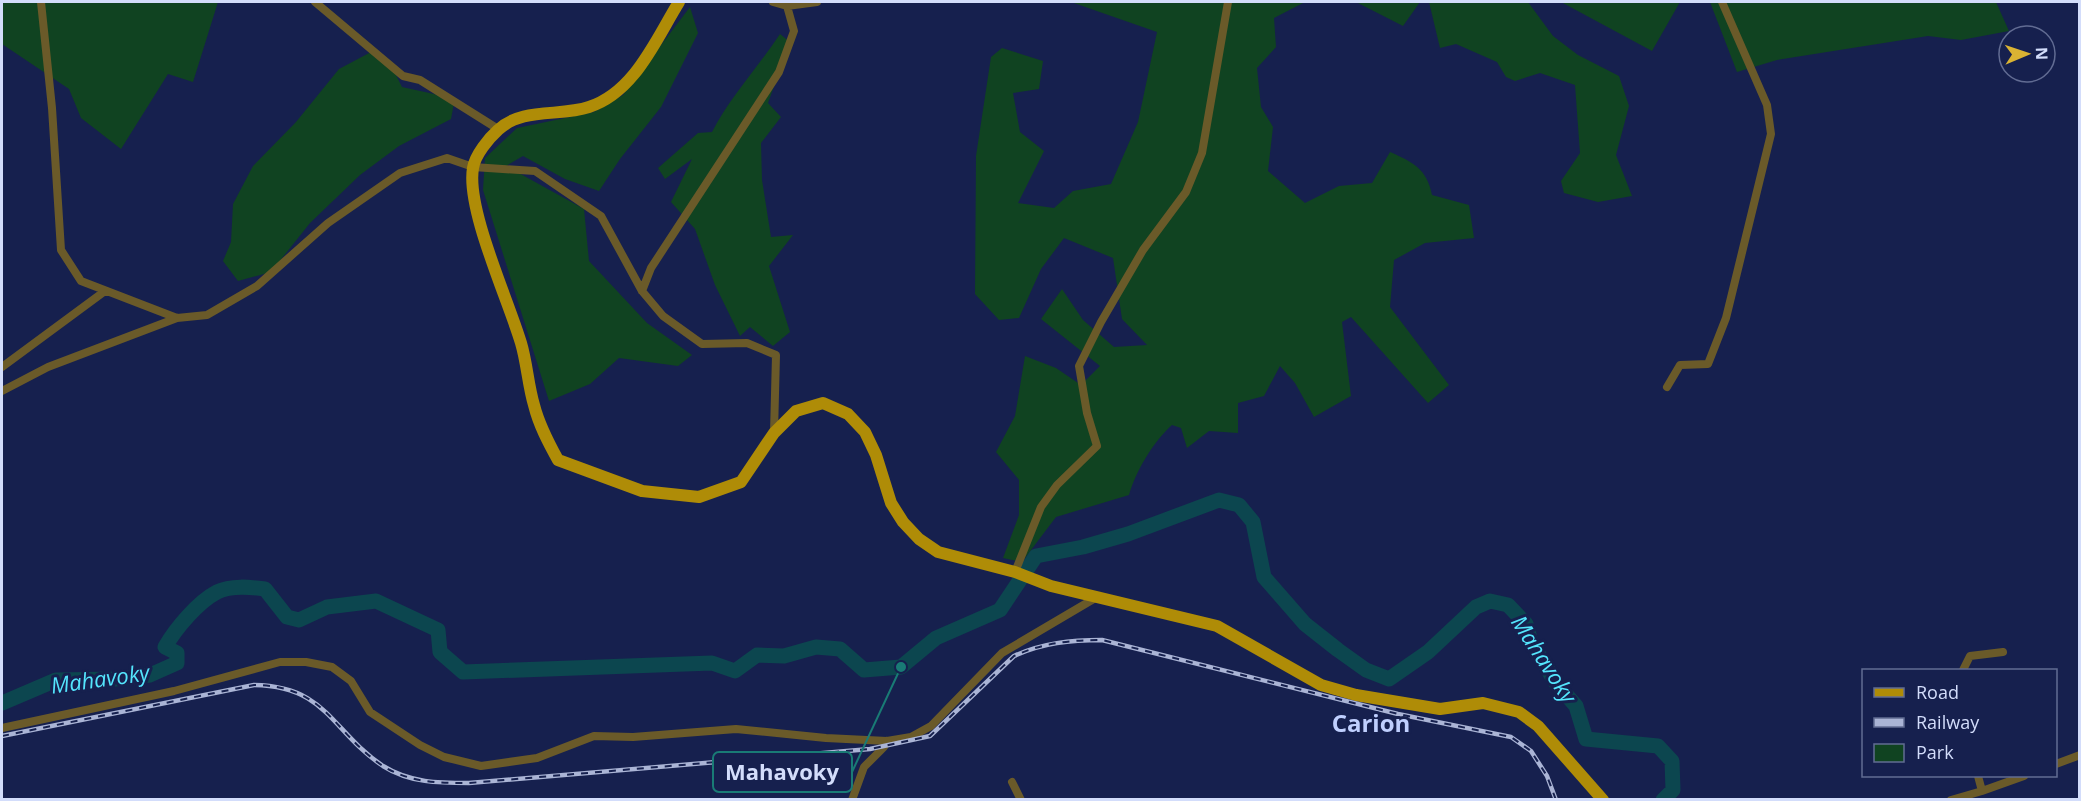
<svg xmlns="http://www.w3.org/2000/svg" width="2081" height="801" font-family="'Open Sans',sans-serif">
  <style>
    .green { fill: #104321 }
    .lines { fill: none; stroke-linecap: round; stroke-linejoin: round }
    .river { stroke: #0c464f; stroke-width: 15 }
    .street { stroke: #6a5a29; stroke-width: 8 }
    .primary { stroke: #af8c07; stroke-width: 12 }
    .rail-casing { stroke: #aab4d5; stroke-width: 4.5 }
    .rail { stroke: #16204e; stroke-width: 2; stroke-dasharray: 7; stroke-linecap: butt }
    .labels { text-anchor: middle; stroke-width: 6; stroke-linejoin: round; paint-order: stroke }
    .water-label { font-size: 22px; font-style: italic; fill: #54e5fd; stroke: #16204e }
    .quarter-label { font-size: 24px; font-weight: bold; fill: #bfcffe; stroke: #16204e }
    .leader { fill: none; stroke: #197b75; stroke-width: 2 }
    .callout-dot { fill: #197b75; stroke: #16204e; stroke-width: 2 }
    .callout { fill: #16204e; stroke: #197b75; stroke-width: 2 }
    .callout-label { font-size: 22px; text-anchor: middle; font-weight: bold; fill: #d3ddfb }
  </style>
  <rect width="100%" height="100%" fill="#16204e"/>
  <path class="green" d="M2,2H218L193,82L168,74L121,149L81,118L69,89L2,44Z
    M1071,2H1305L1274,18L1276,47L1257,68L1261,107L1273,127L1268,171L1305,203L1339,186L1372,183L1390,152C1413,162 1427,169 1432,195L1469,205L1474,238L1425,243L1394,260L1390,307L1449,385L1428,403L1351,317L1342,322L1351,396L1314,417L1295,383L1280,366L1264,396L1238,403V433L1209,431L1187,448L1181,428L1172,425C1153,442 1136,471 1129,495L1056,517L1022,562L1003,558L1019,515V480L996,452L1015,416L1025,356L1056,368L1081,385L1100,366L1041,319L1062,289L1083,320L1114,347L1147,345L1122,319L1113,258L1064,238L1041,269L1019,318L999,320L975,294L976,156L991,57L1002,48L1043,61L1039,89L1013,93L1020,132L1044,151L1018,203L1054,208L1073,191L1111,184L1138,122L1157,32Z
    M1356,2H1420L1403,26Z
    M1429,2H1528L1553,36L1578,55L1619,76L1629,106L1616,155L1632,196L1598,202L1564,193L1561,181L1580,153L1575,85L1540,73L1515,81L1506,77L1497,62L1456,44L1440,48Z
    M1561,2H1680L1652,51Z
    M1710,2H1996L2009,31L1961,40L1928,36L1777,60L1737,72Z
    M690,7L698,33L661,107L620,159L599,191L565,179L523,156L506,166L584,209L589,261L647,323L692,355L678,366L619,358L590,384L549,401L483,190L485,158L517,128L594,112L623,95Z
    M780,34L790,42L768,103L781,117L761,143L762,180L771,237L793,235L769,266L790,332L773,346L750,327L740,336L715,285L695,229L671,202L692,159L665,179L658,168L698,133L712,132C730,97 758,67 780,34Z
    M371,52L395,73L402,87L434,94L454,103L451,119L399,146L360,175L310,223L271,272L238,281L223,261L231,242L233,204L253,166L296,122L339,69Z"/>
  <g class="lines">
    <path class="river" d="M2,703L56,680L115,679L150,675L177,663V653L165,647C176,628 198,602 217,592C231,585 250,587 265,589L287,617L299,620L327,607L376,601L438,630L440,652L463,672L712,663L735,671L757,655L784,656L816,647L840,649L864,670L901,667L936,638L1000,610L1036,556L1083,547L1128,534L1219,500L1239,505L1253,522L1264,577L1305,624L1338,650L1366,670L1389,679L1428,652L1476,607L1490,601L1508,605L1526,624L1531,642L1556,683L1576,706L1586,739L1658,746L1672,761L1673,790L1663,800"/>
    <path class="street" d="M41,2L52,108L61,250L81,281L177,318L207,315L257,286L328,223L400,173L447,158L473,167L535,171L601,216L642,291L663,316L702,344L747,343L776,355L774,433
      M315,2L403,76L420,80L498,129
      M787,6L817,2
      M642,291L651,268L779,72L794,31L787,6L773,2
      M2,367L105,291
      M1667,387L1680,365L1708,364L1726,318L1771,134L1767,105L1722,2
      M2,391L48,367L177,318
      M1015,572L1041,507L1057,485L1097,446L1087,413L1079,366L1101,322L1143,250L1186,192L1202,153L1228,2
      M1963,670L1970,656L2003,652
      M2,728L174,691L280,662H306L332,667L351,681L370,712L420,745L444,757L481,766L537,758L594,736L633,737L736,729L826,738L887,741L911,737L931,726L1002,653L1097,597
      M2056,764L2080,755
      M1012,782L1021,800
      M1982,791L2024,776
      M852,800L864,767L884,747L887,741
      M1951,800L1982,791L1978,776"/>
    <path class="primary" d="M679,2C656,39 635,92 589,107C560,117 522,107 498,130C489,138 475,155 473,168C466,209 508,299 521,343C527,363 528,385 534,405C539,425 548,442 558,460L642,491L699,497L741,482L774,433L796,411L823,403L848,414L865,432L876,455L891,503L903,522L919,539L938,552L1015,572L1051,586L1217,626L1321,685L1356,695L1440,709L1483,703L1519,712L1538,726L1603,800"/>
    <defs>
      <path id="rail" d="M2,736L254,685C327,686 331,731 383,766C410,783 439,783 469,783L870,749L930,736L1014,656C1042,643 1071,640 1102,640L1398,714L1511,737L1531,751L1547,776L1556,800"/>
    </defs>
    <use href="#rail" class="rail-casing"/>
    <use href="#rail" class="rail"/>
  </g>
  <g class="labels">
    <g class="water-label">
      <text transform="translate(1544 659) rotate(57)" y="8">Mahavoky</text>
      <text transform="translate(100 679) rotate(-8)" y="8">Mahavoky</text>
    </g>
    <g class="quarter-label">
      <text x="1371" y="732">Carion</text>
    </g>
  </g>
  <path class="leader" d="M901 667L852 772"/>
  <circle class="callout-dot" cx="901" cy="667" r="6"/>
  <rect class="callout" x="713" y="752" width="139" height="40" rx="6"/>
  <g class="callout-label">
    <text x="782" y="780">Mahavoky</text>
  </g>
  <rect width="2081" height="801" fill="none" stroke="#d3ddfb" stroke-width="6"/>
  <rect x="1862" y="669" width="195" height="108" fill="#16204e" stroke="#626c93" stroke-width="1.5"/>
  <rect x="1874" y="688" width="30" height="9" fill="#af8c07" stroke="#626c93" stroke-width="1.5"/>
  <text x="1916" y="699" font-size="18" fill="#d3ddfb">Road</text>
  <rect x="1874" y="718" width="30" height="9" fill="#aab4d5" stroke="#626c93" stroke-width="1.5"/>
  <text x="1916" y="729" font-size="18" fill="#d3ddfb">Railway</text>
  <rect x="1874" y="744" width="30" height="18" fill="#104321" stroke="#626c93" stroke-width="1.5"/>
  <text x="1916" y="759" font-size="18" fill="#d3ddfb">Park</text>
  <g transform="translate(2027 54) rotate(88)"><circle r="28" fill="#16204e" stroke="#626c93" stroke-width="1.5"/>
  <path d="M0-4.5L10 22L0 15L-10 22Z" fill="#dab333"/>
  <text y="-9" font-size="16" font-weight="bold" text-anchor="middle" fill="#d3ddfb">N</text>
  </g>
</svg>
